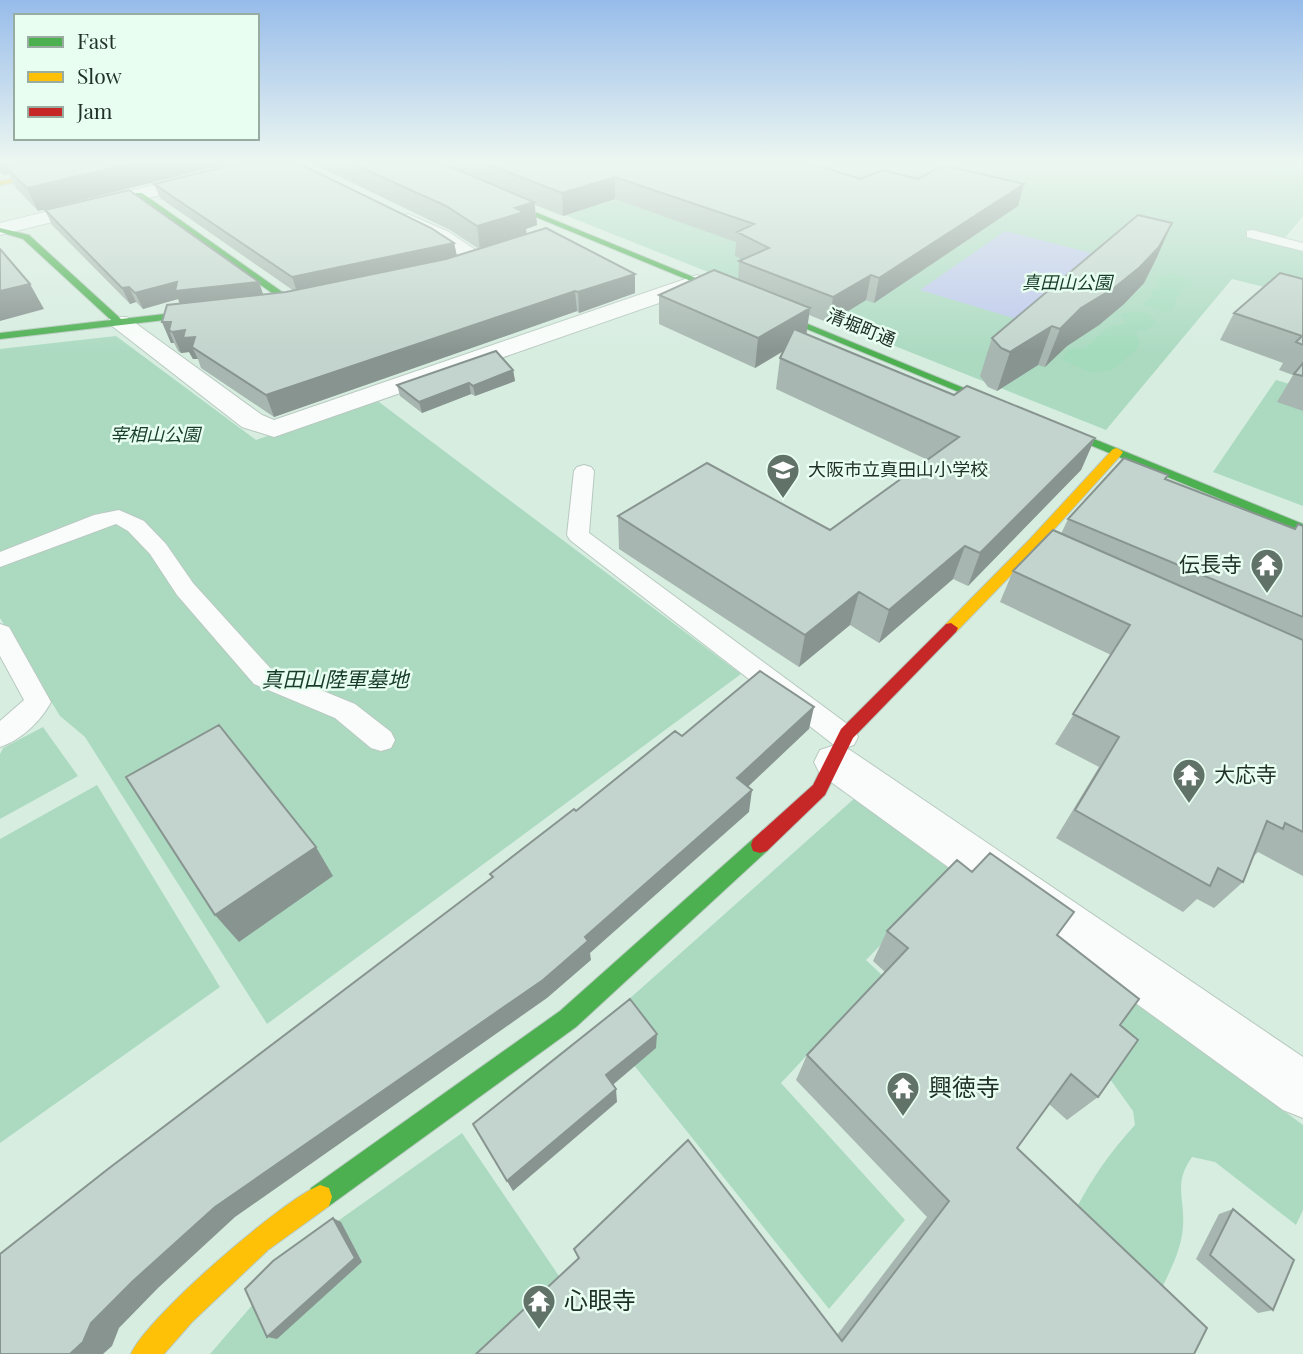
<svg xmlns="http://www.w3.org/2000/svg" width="1303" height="1354" font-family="'Playfair Display','Noto Sans JP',serif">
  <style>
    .green { fill: #acdac1 }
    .forest { fill: #a4dbbd }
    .water { fill: #bec9ed }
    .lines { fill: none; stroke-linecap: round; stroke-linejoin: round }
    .lane-casing { stroke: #b8c9c0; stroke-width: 2 }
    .street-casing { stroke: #b8c9c0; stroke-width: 2 }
    .fast-casing { stroke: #b8c9c0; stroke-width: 2 }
    .slow-casing { stroke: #b8c9c0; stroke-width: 2 }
    .jam-casing { stroke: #b8c9c0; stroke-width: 2 }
    .lane { fill: #f9fcfa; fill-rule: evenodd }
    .street { fill: #f9fcfa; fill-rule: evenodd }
    .fast { fill: #4caf50; fill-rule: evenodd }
    .slow { fill: #ffc107; fill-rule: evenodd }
    .jam { fill: #c62828; fill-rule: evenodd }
    .wall { fill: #a7b6b0 }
    .shaded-wall { fill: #889490 }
    .building { fill: #c2d4cd; stroke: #889490; stroke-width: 2 }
    .labels { text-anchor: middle; stroke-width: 5; stroke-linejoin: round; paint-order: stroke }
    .far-park-label { font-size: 18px; font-style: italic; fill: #173b29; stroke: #e7fef1 }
    .far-street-label { font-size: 18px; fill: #223128; stroke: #e7fef1 }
    .far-poi-label { font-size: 18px; fill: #223128; stroke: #e7fef1; text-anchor: start }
    .poi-label { font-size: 21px; fill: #223128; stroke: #e7fef1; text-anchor: end }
    .park-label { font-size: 21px; font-style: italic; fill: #173b29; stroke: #e7fef1 }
    .near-poi-label { font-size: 24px; fill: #223128; stroke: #e7fef1; text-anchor: start }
  </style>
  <rect width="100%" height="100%" fill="#d7ede0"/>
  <path class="green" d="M460,162H1303V216L1284,239L1264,241L1303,251V286L1296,295L1232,279L1106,430L449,169Z
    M116,336L256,440L375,399L741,674L267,1024L85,737L60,716L0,618V349Z
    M1276,380L1303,388V506L1213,472Z
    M43,727L78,776L0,819V754L3,748Z
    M97,785L220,987L0,1143V839Z
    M856,797L953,870L866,960L882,975L781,1083L905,1220L829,1309L601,1024Z
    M1057,944L1303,1125V1210L1296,1225L1215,1162L1192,1157C1173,1184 1185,1197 1183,1226C1182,1249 1169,1273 1159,1294L1063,1233C1087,1188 1101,1162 1135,1125L1133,1111L1107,1075Z
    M462,1133L561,1279L482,1354H210L304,1245Z"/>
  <path class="forest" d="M1281,165L1293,166L1300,170L1291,179L1292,185H1273L1265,182L1274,177L1272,174Z
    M1173,273L1191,281L1192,287C1180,290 1176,297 1174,309L1164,312L1144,305L1146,300L1153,297L1150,292L1160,285L1155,277Z
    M1138,311L1149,314L1157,323L1147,330L1136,331L1140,343L1137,350L1110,371L1090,372L1062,360L1068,349L1085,348L1108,327L1126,323L1120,314Z"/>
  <path class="water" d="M1005,231L1095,254L1017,319L920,290Z"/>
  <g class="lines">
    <defs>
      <path id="lane" d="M1252,230L1303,243V251L1247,237V231Z
        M584,465L591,467L594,471L589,533L854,729L858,737L854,745L844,748L834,745L570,540L567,535L574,471L577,467Z
        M119,510L144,521L166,544L193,583L272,670L355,704L391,732L395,740L391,748L381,751L371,748L335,718L254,684L177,595L150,554L128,531L116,524L0,567V552L94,515Z
        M0,624L9,627L51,702C41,721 21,740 0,747V721L24,700L0,656Z"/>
      <path id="street" d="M247,162H278L276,166L0,235V223Z
        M408,214L449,232L490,260L486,264H472L435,240L401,224L398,220L401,216Z
        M697,275L705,277L708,282L705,287L274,437L242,427L107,322L111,317H127L262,415L274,420Z
        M835,745L850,750L1303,1057V1118L1283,1110L820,774L814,762L820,750Z"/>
      <path id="fast" d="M403,162H413L1015,409L1005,411Z
        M136,193H142L295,301V305H289L136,197Z
        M0,228L29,235L121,319L217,308L222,311L217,314L0,339V333L111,320L23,239L0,232Z
        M1094,439L1303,524V533L1090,445V441Z
        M760,837L767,839L769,845L767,851L576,1027L329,1206L320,1209L311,1206L308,1197L311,1188L560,1011L753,839Z"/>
      <path id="slow" d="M104,162H121L0,185V181Z
        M1117,448L1123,452L1121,455L1039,546L956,632H946L944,628L946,624L1029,540L1113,449Z
        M320,1185L329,1188L332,1197L329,1206L268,1250L192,1322L164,1354H131C147,1317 281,1201 320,1185Z"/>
      <path id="jam" d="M951,623L958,628L956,632L853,738L825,795L767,851L760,853L753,851L751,845L753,839L813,785L841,729L946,624Z"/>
    </defs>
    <use href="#lane" class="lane-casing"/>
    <use href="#street" class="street-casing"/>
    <use href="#fast" class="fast-casing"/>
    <use href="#slow" class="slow-casing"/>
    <use href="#jam" class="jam-casing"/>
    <use href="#lane" class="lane"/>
    <use href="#street" class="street"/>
    <use href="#fast" class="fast"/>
    <use href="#slow" class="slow"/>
    <use href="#jam" class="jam"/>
  </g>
  <path class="wall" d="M0,162H234L38,211L16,188L9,174L3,175L0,172Z
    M309,162H439L442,164V162H806L861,179H918L1024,184L1018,206L874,303L866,300L829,323L809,315L806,334L954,395L1095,438L1081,470L968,586L953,579L879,643L850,625L799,667L619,549L618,516L830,530L928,460L776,389L780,358L784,351L755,368L659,324V295L738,279L739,261L743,260L735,256L736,242L615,199L563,216L535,205L537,225L526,229V235L635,293L579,313L577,311L274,417L201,368L198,359H193L189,352L181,353L178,351L174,343H171L162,322L180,304L178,299L143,309L136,302L130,304L52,225L45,210L259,282L263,295L294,291L160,198L154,184L454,243L457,256L479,249L450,230Z
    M1157,257L1144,283L1124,304L1099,325L1067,346L1045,367L1038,365L997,391L988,387L980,376L992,338Z
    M1303,279V411L1277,402L1293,375L1279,370L1283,363L1220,340L1234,313Z
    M513,370L515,381L475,396L471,394L422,413L400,396L397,385Z
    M1168,475L1166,480L1295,529L1303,526V876L1258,852L1253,857L1243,882L1214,908L1197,899L1183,912L1056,838L1099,767L1055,744L1111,655L1000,602L1013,571L1061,534L1068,519Z
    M972,872L1057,935L1120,1025L1098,1097L1067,1120L1049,1104L1017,1148L1194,1354H476L578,1259L574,1249L837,1335L927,1217L796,1080L807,1055L885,972L873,961L887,931Z
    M1233,1209L1273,1310L1258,1313L1196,1259L1219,1214Z"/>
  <path class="shaded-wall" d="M0,162H38L4,166L9,174L3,175L0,169Z
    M137,162H234L38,211L27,188Z
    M615,177V199L563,216L562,193Z
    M1024,184L1018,206L874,303L879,278Z
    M534,202L537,225L526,229L527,236L480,250L477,226L515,208Z
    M1172,223L1157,257L1144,283L1124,304L1099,325L1067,346L1045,367L1060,329Z
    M454,243L457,257L297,292L292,277Z
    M635,274V293L579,313L578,292Z
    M871,275L866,300L829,323L833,297Z
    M177,282H259L264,297L181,306L178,299L143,309L135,293Z
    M30,284L44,309L0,321V291Z
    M129,287L136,302L130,304L122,288Z
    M575,291L577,311L274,417L266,395Z
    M810,308L806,337L755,368L758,338Z
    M162,322H171L195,337L192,347L198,359H193L189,352L181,353L172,332L169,330L174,343H171Z
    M1052,326L1038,365L997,391L1010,352Z
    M513,370L515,381L475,396L473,386Z
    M469,383L471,394L422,413L419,402Z
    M1095,438L1081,470L968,586L980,553Z
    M965,546L953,579L879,643L889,610Z
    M859,592L850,625L799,667L805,635Z
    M814,707L809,729L734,800L737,778Z
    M752,790L749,812L590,953L591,960L547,998L235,1217L158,1288L119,1328L112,1346L103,1354H70L91,1323L133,1281L215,1207L585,937Z
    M316,847L333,876L239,942L215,915Z
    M657,1034L656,1048L608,1089L606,1075Z
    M616,1089L617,1102L513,1191L507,1181Z
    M333,1218L341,1222L362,1262L277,1339L267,1337Z"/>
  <path class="building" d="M25,162H137L27,188L4,166Z
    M244,162H296L431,228L454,243L292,277L154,184Z
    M349,162H439L534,202L515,208L524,212L477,226L446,206Z
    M482,162H806L861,179L882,170L918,179L943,165L1024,184L879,278L871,275L833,297L739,261L769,248L737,232L754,224L615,177L562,193Z
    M129,190L259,282L175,291L177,282L135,293L129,287L122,288L45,210Z
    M1138,215L1172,223L1159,247L1140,267L1114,288L1081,308L1060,329L1052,326L1010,352L1001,348L992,338Z
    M546,228L635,274L578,292L575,291L266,395L192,347L195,337L183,338L185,330L172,332L169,330L171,322H162L167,305L286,292L446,259Z
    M0,249L30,284L0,291Z
    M714,270L810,308L758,338L659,295Z
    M1280,273L1303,279V345L1296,342L1302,336L1234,313Z
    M794,329L954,395L967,386L1095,438L980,553L965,546L889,610L859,592L805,635L618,516L707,463L830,530L959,437L780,358Z
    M496,351L513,370L473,386L469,383L419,402L397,385Z
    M1303,363V376L1294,374Z
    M1124,458L1168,475L1165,479L1295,529L1298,524L1303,526V617L1068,519Z
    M1053,530L1303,640V832L1285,823L1283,829L1267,821L1243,882L1218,868L1210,886L1075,810L1119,737L1073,714L1130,625L1013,571Z
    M760,671L814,707L737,778L752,790L585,937L588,941L543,980L215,1207L133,1281L91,1323L83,1342L70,1354H0V1254L108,1169L493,877L490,874L574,809L576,811L675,731L682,736Z
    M219,725L316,847L215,915L126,777Z
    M990,853L1074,912L1057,935L1139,999L1120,1025L1138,1040L1098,1097L1071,1074L1017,1148L1207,1328L1194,1354H476L579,1258L574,1249L688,1140L842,1341L949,1201L807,1055L908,948L887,931L957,860L972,872Z
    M630,999L657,1034L606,1075L616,1089L507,1181L473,1124Z
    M1233,1209L1294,1260L1273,1310L1210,1255Z
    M333,1218L355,1258L267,1337L245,1289L273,1261Z"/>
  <linearGradient id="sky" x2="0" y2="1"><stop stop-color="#97bcea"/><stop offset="0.46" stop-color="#edf7f1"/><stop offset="1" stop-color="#edf7f1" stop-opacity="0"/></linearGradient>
  <rect width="1303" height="352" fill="url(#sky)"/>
  <defs>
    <symbol id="school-pin" viewBox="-11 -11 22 30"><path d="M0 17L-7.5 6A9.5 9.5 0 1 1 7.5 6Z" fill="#617368" stroke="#e7fef1"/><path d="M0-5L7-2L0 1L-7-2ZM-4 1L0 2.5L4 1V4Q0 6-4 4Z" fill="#fff"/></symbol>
    <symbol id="temple-pin" viewBox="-11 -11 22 30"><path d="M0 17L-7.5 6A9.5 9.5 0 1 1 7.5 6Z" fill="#617368" stroke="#e7fef1"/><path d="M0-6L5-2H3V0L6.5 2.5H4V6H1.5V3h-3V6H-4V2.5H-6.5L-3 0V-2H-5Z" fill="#fff"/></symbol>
  </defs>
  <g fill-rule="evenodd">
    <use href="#school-pin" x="764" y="451" width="38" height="52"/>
    <use href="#temple-pin" x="1248" y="546" width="38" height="52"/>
    <use href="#temple-pin" x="1170" y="756" width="38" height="52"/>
    <use href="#temple-pin" x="884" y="1069" width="38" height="52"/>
    <use href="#temple-pin" x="520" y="1282" width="38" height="52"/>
  </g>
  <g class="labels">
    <g class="far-park-label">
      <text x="1067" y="289">真田山公園</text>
      <text x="155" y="441">宰相山公園</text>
    </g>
    <g class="far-street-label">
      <text transform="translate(861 328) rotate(22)" y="6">清堀町通</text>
    </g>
    <g class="far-poi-label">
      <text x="808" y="476">大阪市立真田山小学校</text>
    </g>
    <g class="poi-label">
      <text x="1242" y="572">伝長寺</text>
      <text x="1214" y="782" text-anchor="start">大応寺</text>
    </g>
    <g class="park-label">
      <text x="335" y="687">真田山陸軍墓地</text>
    </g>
    <g class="near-poi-label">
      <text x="928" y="1096">興徳寺</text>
      <text x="564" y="1309">心眼寺</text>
    </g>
  </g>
  <rect x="14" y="14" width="245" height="126" fill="#e7fef1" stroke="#98aca1" stroke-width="2"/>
  <rect x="28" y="37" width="35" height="10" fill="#4caf50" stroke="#98aca1" stroke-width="2"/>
  <text x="77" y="49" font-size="21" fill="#223128">Fast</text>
  <rect x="28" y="72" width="35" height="10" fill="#ffc107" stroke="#98aca1" stroke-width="2"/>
  <text x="77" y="84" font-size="21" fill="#223128">Slow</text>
  <rect x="28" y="107" width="35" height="10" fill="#c62828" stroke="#98aca1" stroke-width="2"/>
  <text x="77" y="119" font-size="21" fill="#223128">Jam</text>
</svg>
